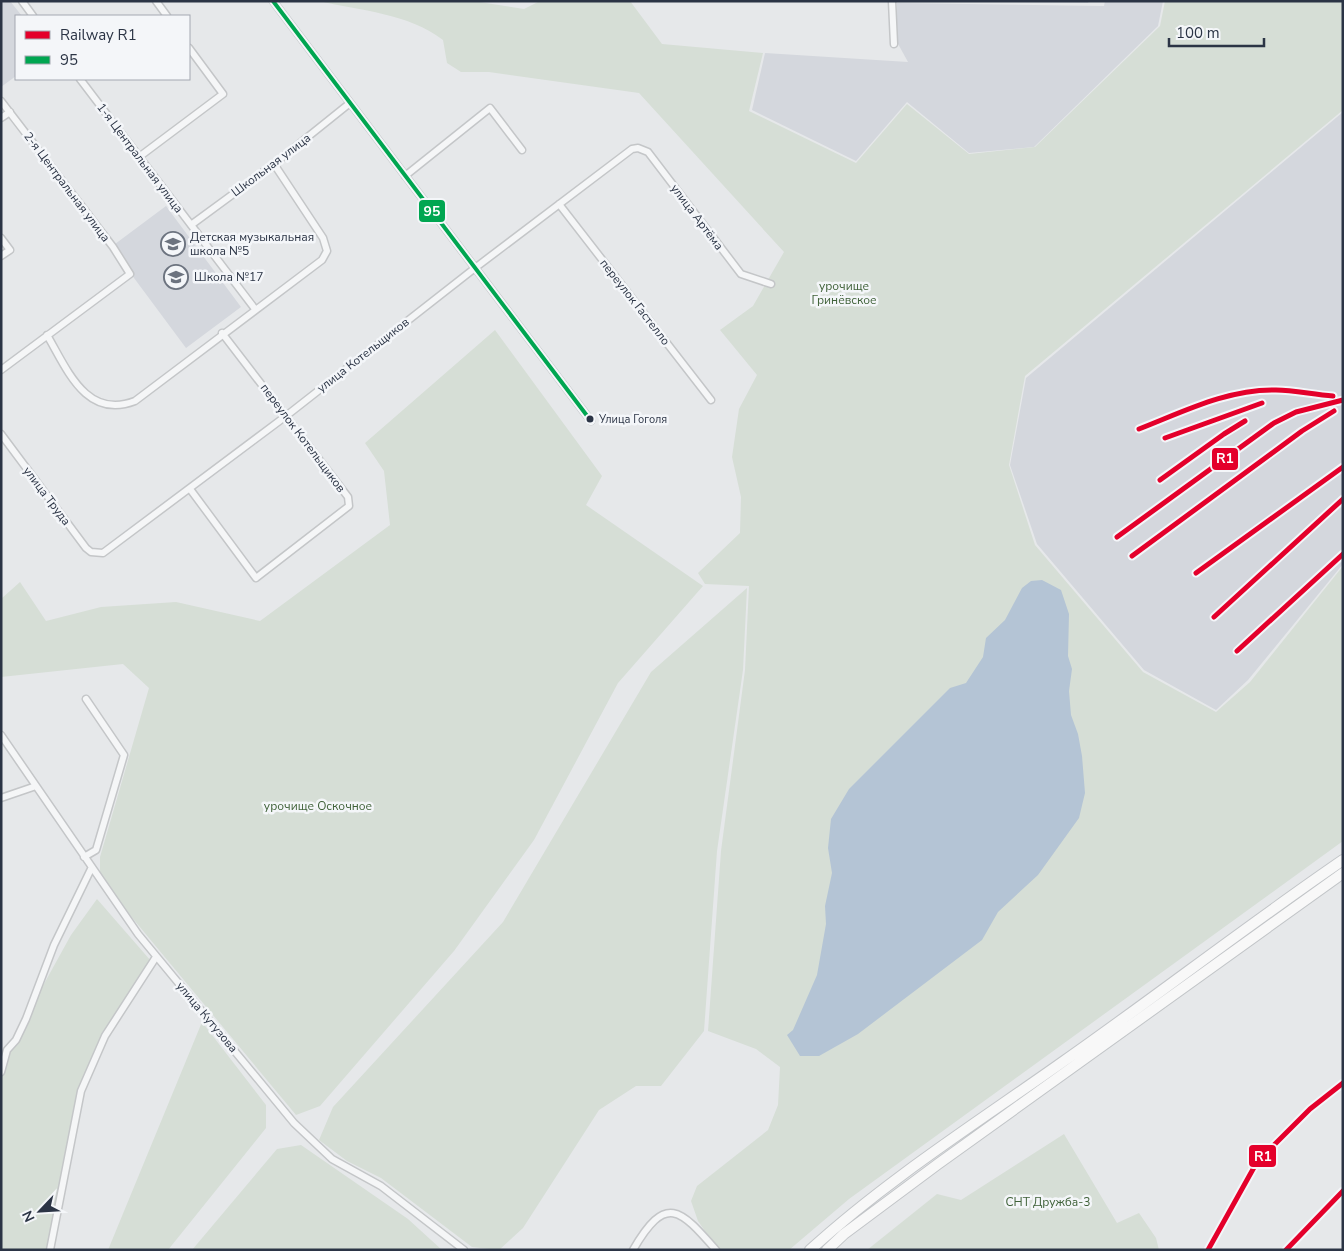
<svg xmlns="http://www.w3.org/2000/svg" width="1344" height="1251" font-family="'Nunito Sans',sans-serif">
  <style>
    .built { fill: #d4d7dd }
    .green { fill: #d6ded6 }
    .water { fill: #b4c4d5 }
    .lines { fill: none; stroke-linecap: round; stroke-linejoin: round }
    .street-casing { stroke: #c4c6c8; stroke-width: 9 }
    .primary-casing { stroke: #c2c5c8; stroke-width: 12 }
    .street { stroke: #f5f6f7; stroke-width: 6 }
    .primary { stroke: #f8f8f8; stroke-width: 10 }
    .bus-1-casing { stroke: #f4f6f9; stroke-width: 8 }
    .bus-1 { stroke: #00a651; stroke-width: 4 }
    .rail-1-casing { stroke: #f4f6f9; stroke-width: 9 }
    .rail-1 { stroke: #e4002b; stroke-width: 5 }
    .bus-dot { fill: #2b3445; stroke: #f4f6f9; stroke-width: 2 }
    .labels { text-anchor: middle; stroke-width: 5; stroke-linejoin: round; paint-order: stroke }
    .bus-label { font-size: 11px; fill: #2b3445; stroke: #f4f6f9; text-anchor: start }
    .street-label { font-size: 12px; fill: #2b3445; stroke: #f4f6f9 }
    .poi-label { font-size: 12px; fill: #2b3445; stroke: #f4f6f9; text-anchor: start }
    .park-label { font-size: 12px; fill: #3f6138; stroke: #f4f6f9 }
    .line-badge { stroke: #f4f6f9; stroke-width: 2 }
    .badge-label { font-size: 14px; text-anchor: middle; font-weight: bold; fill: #fff }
  </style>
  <rect width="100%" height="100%" fill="#e6e8ea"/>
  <path class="built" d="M1,1H10L22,16H16V76L1,87Z
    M949,1H1089L1088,3Z
    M1105,1H1163L1158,26L1034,147L969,153L907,102L856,161L752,110L765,53L908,62L897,42V3L1104,6Z
    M1343,112V564L1248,680L1216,710L1144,670L1037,544L1010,465L1026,378Z
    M166,206L241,307L186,348L111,247Z"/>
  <path class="green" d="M319,1H473L524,9L540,1H630L662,44L763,53L749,111L856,163L907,104L969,154L1035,147L1160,26L1165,1H1343V110L1025,376L1009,465L1035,545L1143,672L1216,712L1250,682L1343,566V841L849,1199L789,1250H718L698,1221L691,1201L697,1186L768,1130L778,1105L780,1067L756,1049L708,1031L721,851L745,670L749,586L705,584L698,573L740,533L741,497L732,457L739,409L757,375L720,330L753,306L784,252L639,93L489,72H461L447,63L443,40C408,13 361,11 319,1Z
    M495,330L602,476L586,505L703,586L618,683L534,840L454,951L320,1106L296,1115L100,879V857L149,688L123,664L1,677V599L20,582L46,621L101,607L176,602L260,621L390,525L384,471L365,443Z
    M747,588L743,670L717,851L704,1031L661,1086H636L599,1110L523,1228L499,1250L472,1247L381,1178L347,1161L319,1140L333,1107L503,922L651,672Z
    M97,899L151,961L104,1035L79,1090L48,1250H1V1075L13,1040L71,935Z
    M202,1022L266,1105V1128L168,1250H108Z
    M1064,1134L1117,1223L1139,1213L1156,1238L1159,1250H867L937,1194L961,1200Z
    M301,1145L408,1219L442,1250H192L277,1149Z"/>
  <path class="water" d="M1042,580L1061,590L1069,614L1068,656L1072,669L1069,691L1071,715L1078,734L1082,756L1085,793L1079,818L1038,875L998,912L982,940L858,1034L819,1056H800L787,1035L793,1030L817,975L826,924L825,906L832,873L828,848L831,819L849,789L950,688L966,683L983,657L986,638L1005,620L1022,588L1031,581Z"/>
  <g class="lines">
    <defs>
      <path id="street" d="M22,1L33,16
        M156,1L167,16
        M273,1L591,421
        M892,1L894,44
        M80,79L255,309
        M1,101L113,247L130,274L1,370
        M1,118L10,112
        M139,157L223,94L189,48
        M405,176L490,108L522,150
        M559,204L711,400
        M191,225L274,164L350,103
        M1,238L10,250L1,256
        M47,335C67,369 86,420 135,401L322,260L327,251L323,238L274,164
        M1,434L86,548L91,552L103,553L286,416L475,268L632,149L638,148L648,152L741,274L771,284
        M190,489L256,578L349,506L348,497L222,333
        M1,735L138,934L294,1123L332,1159L381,1186L464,1250
        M1,798L36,786
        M84,857L96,850L124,755L86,699
        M1,1072L7,1050L16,1040L26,1019L54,945L91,869
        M50,1250L81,1091L105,1036L156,957
        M633,1250C666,1193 680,1209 716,1250"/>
      <path id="primary" d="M810,1250C888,1179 978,1122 1064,1061C1158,995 1248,925 1343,860
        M827,1250L844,1234L938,1164L1343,873"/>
    </defs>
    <use href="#street" class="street-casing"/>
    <use href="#primary" class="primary-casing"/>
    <use href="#street" class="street"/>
    <use href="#primary" class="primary"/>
    <defs>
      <path id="bus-1" d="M273,1L591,421"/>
    </defs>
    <use href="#bus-1" class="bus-1-casing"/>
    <use href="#bus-1" class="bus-1"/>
    <defs>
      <path id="rail-1" d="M1139,429C1183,412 1227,389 1276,390C1295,390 1314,395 1333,396
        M1165,438L1262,403
        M1160,480L1224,434L1245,421
        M1117,537L1274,423L1296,412L1343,400
        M1132,556L1302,431L1334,411
        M1196,573L1343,467
        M1214,617L1343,499
        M1237,651L1343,554
        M1208,1250L1257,1162L1310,1109L1343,1083
        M1286,1250L1343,1191"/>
    </defs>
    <use href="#rail-1" class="rail-1-casing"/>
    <use href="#rail-1" class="rail-1"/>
  </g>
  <defs>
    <symbol id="school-ring" viewBox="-11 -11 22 22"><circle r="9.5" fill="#f4f6f9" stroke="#6c737f" stroke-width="1.5"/><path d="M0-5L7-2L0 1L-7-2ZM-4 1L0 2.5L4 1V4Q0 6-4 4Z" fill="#6c737f"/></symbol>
  </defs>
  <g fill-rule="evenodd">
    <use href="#school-ring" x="159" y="230" width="28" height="28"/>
    <use href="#school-ring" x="162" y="263" width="28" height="28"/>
  </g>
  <circle class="bus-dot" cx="590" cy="419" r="4.5"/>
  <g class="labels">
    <g class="bus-label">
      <text x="599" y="423">Улица Гоголя</text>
    </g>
    <g class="street-label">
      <text transform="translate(140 158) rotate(53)" y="4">1-я Центральная улица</text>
      <text transform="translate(271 165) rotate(-37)" y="4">Школьная улица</text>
      <text transform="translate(67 187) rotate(53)" y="4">2-я Центральная улица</text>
      <text transform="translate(697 217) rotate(53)" y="4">улица Артёма</text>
      <text transform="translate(635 302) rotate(52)" y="4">переулок Гастелло</text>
      <text transform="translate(363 355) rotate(-38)" y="4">улица Котельщиков</text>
      <text transform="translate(303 438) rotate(53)" y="4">переулок Котельщиков</text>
      <text transform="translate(47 496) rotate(53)" y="4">улица Труда</text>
      <text transform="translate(207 1017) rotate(50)" y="4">улица Кутузова</text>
    </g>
    <g class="poi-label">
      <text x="190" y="241">Детская музыкальная<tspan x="190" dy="14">школа №5</tspan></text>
      <text x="194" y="281">Школа №17</text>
    </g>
    <g class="park-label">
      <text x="844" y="290">урочище<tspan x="844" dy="14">Гринёвское</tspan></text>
      <text x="318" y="810">урочище Оскочное</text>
      <text x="1048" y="1206">СНТ Дружба-3</text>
    </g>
  </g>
  <g class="line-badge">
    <rect x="418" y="199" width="28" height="24" rx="5" fill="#00a651"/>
    <rect x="1211" y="447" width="28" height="24" rx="5" fill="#e4002b"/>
    <rect x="1248" y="1144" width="29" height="24" rx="5" fill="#e4002b"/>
  </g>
  <g class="badge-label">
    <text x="432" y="216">95</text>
    <text x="1225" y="463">R1</text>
    <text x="1263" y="1161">R1</text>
  </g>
  <rect width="1344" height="1251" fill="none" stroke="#2b3445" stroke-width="5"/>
  <rect x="15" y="15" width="175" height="65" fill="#f4f6f9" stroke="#a4a8b1"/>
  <rect x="25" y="31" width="25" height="8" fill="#e4002b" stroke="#a4a8b1"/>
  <text x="60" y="40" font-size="15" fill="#2b3445">Railway R1</text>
  <rect x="25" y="56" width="25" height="8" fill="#00a651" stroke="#a4a8b1"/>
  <text x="60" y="65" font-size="15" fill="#2b3445">95</text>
  <g transform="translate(40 1211) rotate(245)" stroke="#f4f6f9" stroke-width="4" paint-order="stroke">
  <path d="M0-4L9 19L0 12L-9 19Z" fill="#2b3445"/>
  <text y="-8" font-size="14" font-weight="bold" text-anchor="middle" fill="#2b3445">N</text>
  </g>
  <path d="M1169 38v8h95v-8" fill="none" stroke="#2b3445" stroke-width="2.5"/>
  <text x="1176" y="38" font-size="15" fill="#2b3445" stroke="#f4f6f9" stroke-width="4" paint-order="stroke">100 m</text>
</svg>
